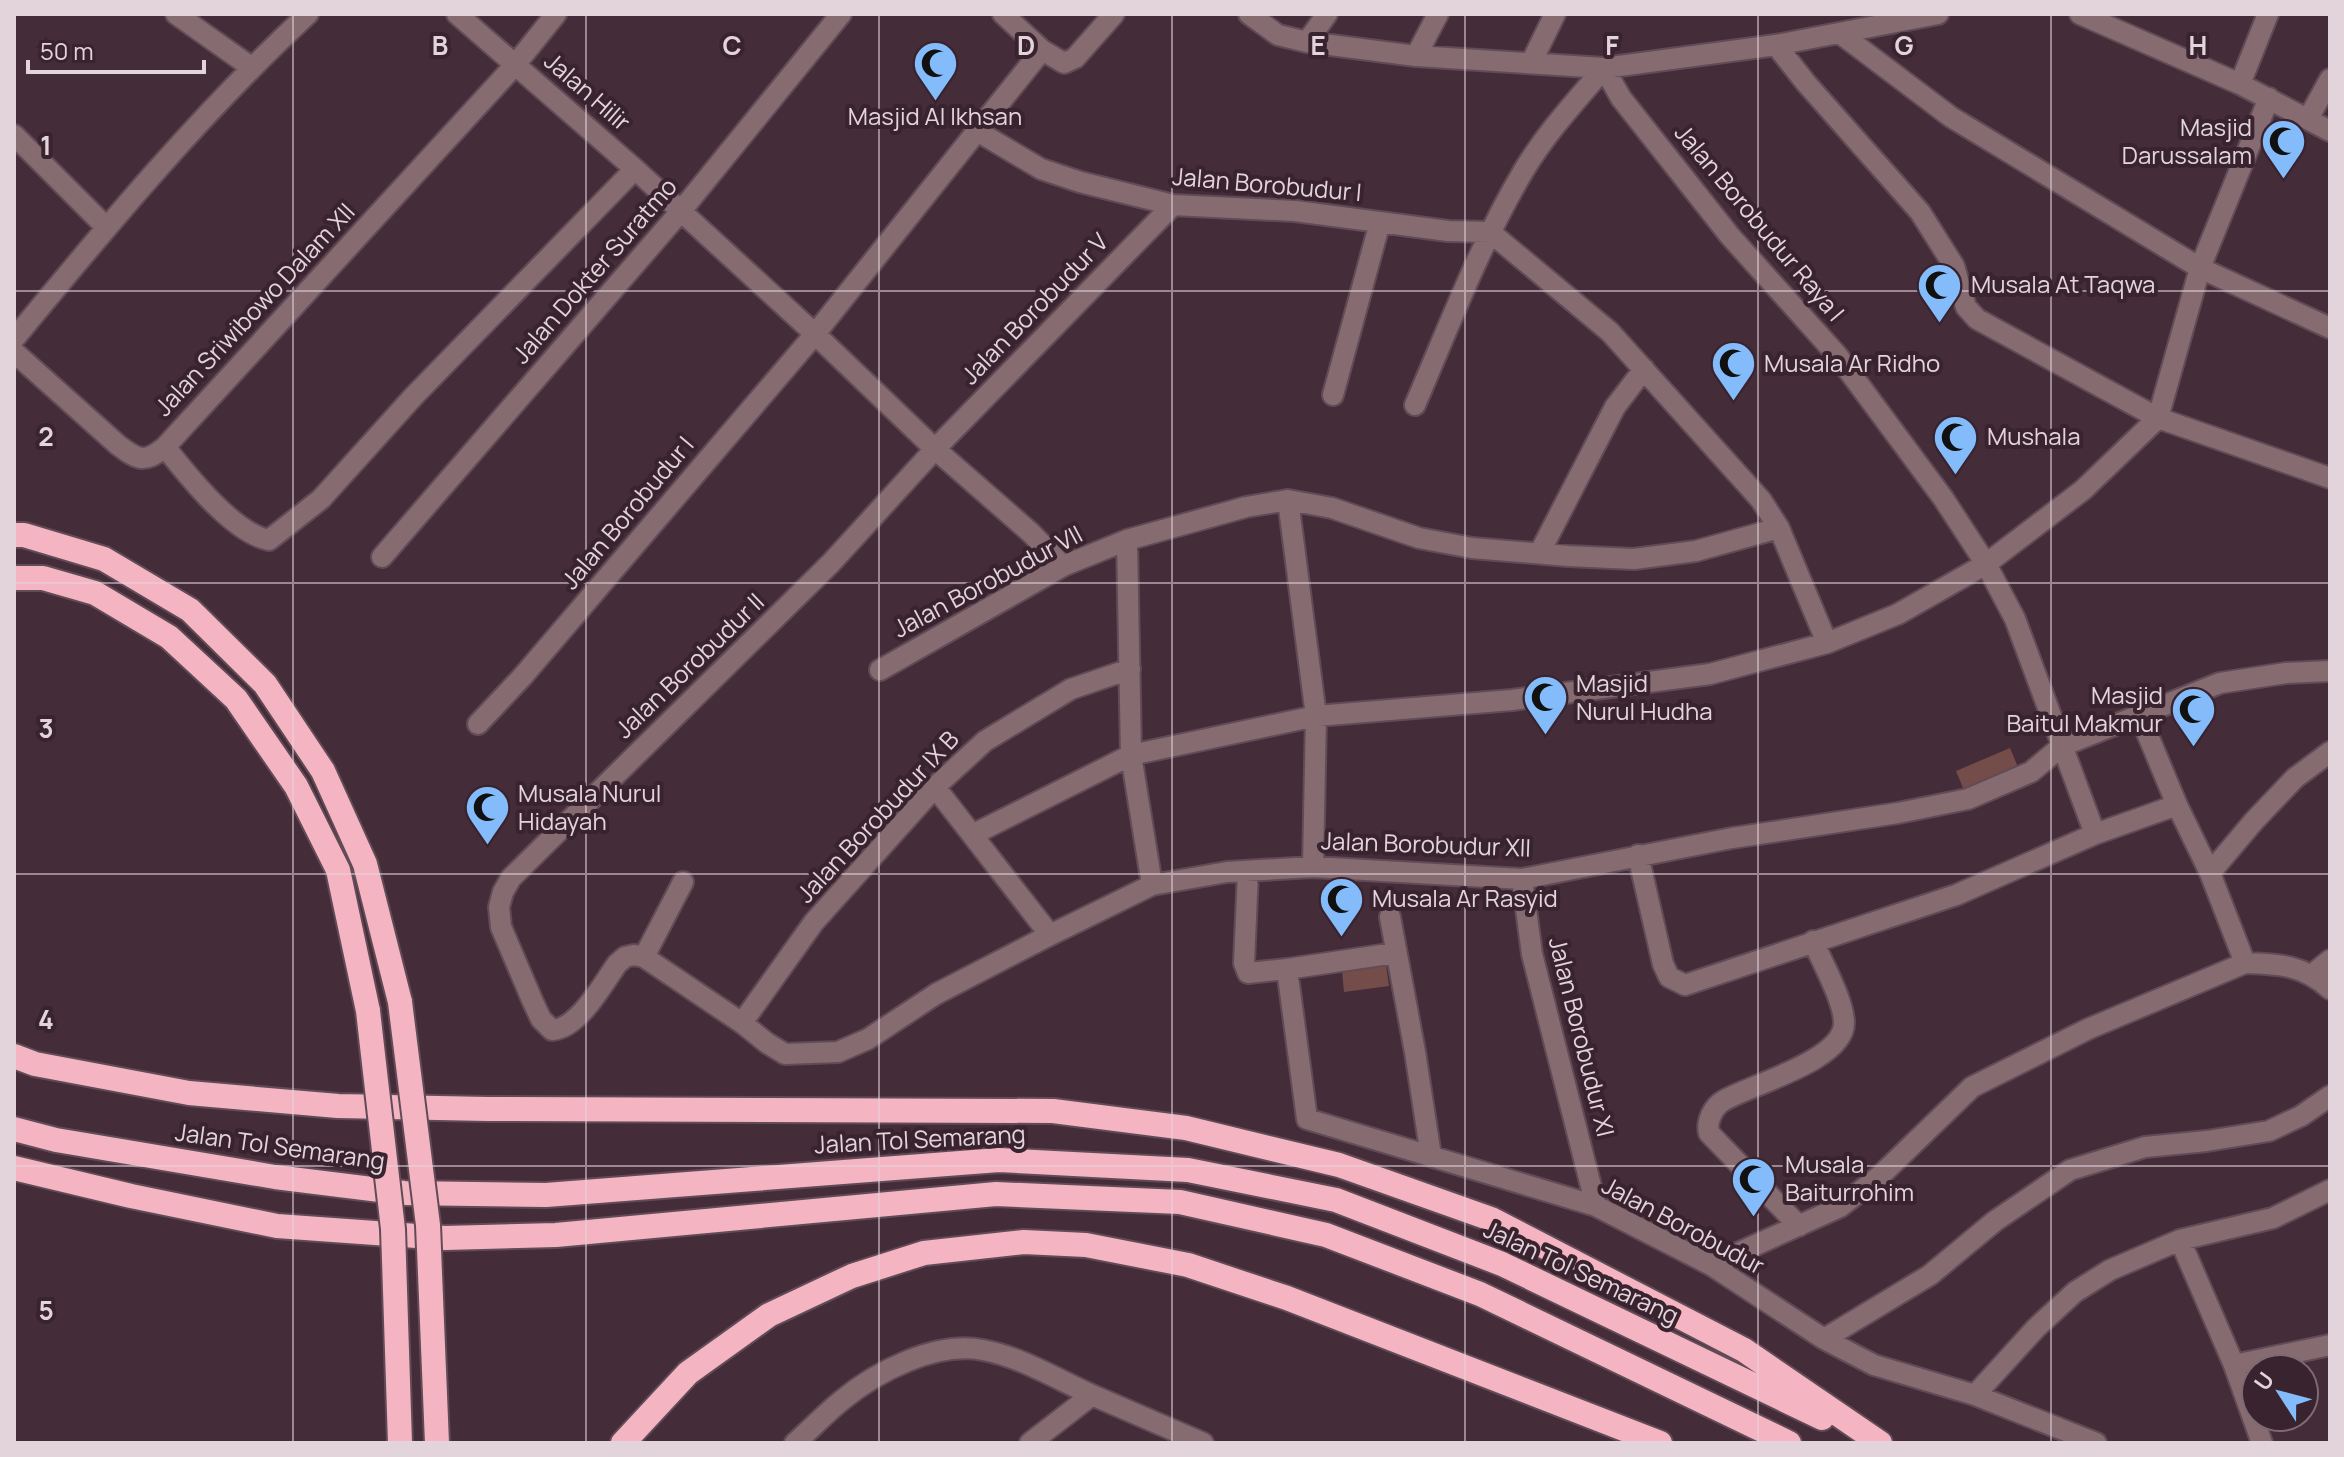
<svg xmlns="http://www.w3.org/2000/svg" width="2344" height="1457" font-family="Manrope,sans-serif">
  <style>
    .pitch { fill: #744c49 }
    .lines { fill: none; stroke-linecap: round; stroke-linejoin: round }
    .minor-casing { stroke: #614b56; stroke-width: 24 }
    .highway-casing { stroke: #614b56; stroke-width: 28 }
    .minor { stroke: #866b71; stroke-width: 20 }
    .highway { stroke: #f5b4c2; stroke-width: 24 }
    .highway-bridge-casing { stroke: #614b56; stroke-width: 28; stroke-linecap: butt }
    .highway-bridge { stroke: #f5b4c2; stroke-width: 24 }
    .grid { fill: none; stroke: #e3d4dc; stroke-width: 2; stroke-opacity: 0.55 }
    .labels { text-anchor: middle; stroke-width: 8; stroke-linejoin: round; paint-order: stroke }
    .street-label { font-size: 24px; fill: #e3d4dc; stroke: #39232f }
    .poi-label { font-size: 24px; fill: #e3d4dc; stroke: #39232f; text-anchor: start }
    .grid-label { font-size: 26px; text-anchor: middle; font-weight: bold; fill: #e3d4dc; stroke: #39232f; stroke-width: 8; stroke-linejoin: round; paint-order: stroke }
  </style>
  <rect width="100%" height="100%" fill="#442d39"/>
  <path class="pitch" d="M2010,748L2020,772L1966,795L1956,771Z
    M1386,965L1389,986L1344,992L1342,971Z"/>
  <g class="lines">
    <defs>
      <path id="minor" d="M176,14L251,67
        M457,14L635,169L815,334L935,449L1031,533L1063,566
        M1003,14L1042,50L1064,63L1075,58L1114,14
        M1249,14L1278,35L1307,42L1416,56L1604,68L1776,45L1938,14
        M2080,14L2240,84L2330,131
        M1841,34L1951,117L2200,268L2330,328
        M1307,42L1327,14
        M1776,45L1806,83L1920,212L1954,266L1966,307L1977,319L2158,418L2330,478
        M1416,56L1438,14
        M1531,63L1555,14
        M1604,68L1621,98L1730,236L1837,355L1943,498L1986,564L2015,619L2095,834
        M2240,84L2268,14
        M2308,119L2330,79
        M977,131L1042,50
        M14,135L106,227
        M1173,205L935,449L831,563L511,878L503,892L499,907L501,927L533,1002L541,1019L552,1030C578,1029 603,984 617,964L625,957L634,955L644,957L742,1023L767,1043L785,1054L838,1052L868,1039L936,994L1050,935L1152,885L1227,872L1313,867L1522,879L1732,838L1898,813L1968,799L2031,772L2062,746L2220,683L2286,673L2330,671
        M1490,232L1610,332L1761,500L1779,528L1827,643
        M14,339C107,226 201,113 308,14
        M14,352L118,445C138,460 144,464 165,447L515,65L556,14
        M1333,395L1380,222
        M1415,405C1449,326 1480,244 1524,170C1546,133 1576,101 1604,68
        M165,447C188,476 233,533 269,540L321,499L413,397L635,169
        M1288,500L1316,716L1313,867
        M1127,540L1131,755L1152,885
        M1540,552L1615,407L1644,369
        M382,557L681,211L841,14
        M880,670L1063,566L1127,540L1246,507L1288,500L1332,508L1419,538L1472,548L1568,556L1634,559L1696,551L1779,528
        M2139,714L2177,805L2210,873L2245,963C2280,964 2303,965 2330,989
        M478,724L523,676L815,334L977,131L1041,169L1080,182L1173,205L1295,211L1448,231L1490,232
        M935,787L1050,935
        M974,834L1131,755L1316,716L1512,700L1710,674L1827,643L1898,614L1986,564L2083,490L2158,418L2200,268L2269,98
        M1638,855L1663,964L1669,977L1685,985L1956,895L2095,834L2177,805
        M1248,871L1244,963L1248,973L1287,969L1395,953
        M2210,873L2254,821L2295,778L2330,752
        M1522,879L1532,954L1596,1206
        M1390,917L1415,1052L1431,1156
        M644,957L683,882
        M1287,969L1307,1119L1596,1206L1711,1265L1824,1339L1874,1365L1975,1395L2096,1443
        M2313,974L2330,960
        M742,1023L814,922L935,787L985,741L1071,689L1130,669
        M1799,1226L1709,1133C1706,1122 1713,1107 1723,1101C1749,1085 1844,1061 1844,1023C1844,1001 1822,962 1813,941
        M2180,1240L2234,1365L2262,1443
        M1711,1265L1840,1207L1882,1174L1972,1087L2088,1029L2245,963
        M1824,1339L1930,1275L1995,1221L2070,1170L2145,1147L2207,1141L2269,1131L2301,1116L2330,1096
        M2234,1365L2330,1345
        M1975,1395L2036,1328L2075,1292L2110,1270L2180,1240L2273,1218L2330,1190
        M795,1443C811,1429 825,1414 841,1401C877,1371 936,1341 983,1350C1021,1357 1057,1379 1092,1395
        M1030,1443L1092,1395L1203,1443"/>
      <path id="highway" d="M14,535H24L104,559L190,610L265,684L323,771L365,864L400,1002
        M14,578H43L95,593L169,637L236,699L296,786L338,870L368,1011
        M14,1056L35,1064L189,1093L338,1106L488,1109L1053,1111L1186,1128L1339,1165L1491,1219L1744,1350L1880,1443
        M14,1129L56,1140L275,1177L404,1193L546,1195L999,1160L1188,1170L1336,1200L1502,1264L1822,1418
        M14,1168L131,1196L277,1226L445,1238L556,1235L996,1194L1180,1202L1326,1235L1480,1294L1789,1443
        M623,1443L688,1373L769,1315L852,1276L924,1253L1024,1242L1086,1245L1188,1265L1287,1298L1660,1443"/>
    </defs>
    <use href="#minor" class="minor-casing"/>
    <use href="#highway" class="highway-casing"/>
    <use href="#minor" class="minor"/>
    <use href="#highway" class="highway"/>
    <defs>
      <path id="highway-bridge" d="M400,1002L428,1225L437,1443
        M368,1011L393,1229L400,1443"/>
    </defs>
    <use href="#highway-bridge" class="highway-bridge-casing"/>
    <use href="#highway-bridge" class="highway-bridge"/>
  </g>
  <path class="grid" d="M293,14V1443M586,14V1443M879,14V1443M1172,14V1443M1465,14V1443M1758,14V1443M2051,14V1443M14,291H2330M14,583H2330M14,874H2330M14,1166H2330"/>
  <defs>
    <symbol id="mosque-pin" viewBox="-11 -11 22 30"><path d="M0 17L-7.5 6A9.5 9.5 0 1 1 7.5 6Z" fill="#84bcfb" stroke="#39232f"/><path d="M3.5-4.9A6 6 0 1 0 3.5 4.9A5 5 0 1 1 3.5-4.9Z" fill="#111"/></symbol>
  </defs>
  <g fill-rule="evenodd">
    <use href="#mosque-pin" x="910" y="38" width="51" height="69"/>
    <use href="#mosque-pin" x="2258" y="116" width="51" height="69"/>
    <use href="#mosque-pin" x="1914" y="260" width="51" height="69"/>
    <use href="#mosque-pin" x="1708" y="338" width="51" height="69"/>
    <use href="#mosque-pin" x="1930" y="412" width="51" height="69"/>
    <use href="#mosque-pin" x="1520" y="672" width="51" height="69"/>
    <use href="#mosque-pin" x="2168" y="684" width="51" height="69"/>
    <use href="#mosque-pin" x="462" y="782" width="51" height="69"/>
    <use href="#mosque-pin" x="1316" y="874" width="51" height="69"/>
    <use href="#mosque-pin" x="1728" y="1154" width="51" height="69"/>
  </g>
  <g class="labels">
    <g class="street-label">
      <text transform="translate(587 92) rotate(41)" y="8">Jalan Hilir</text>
      <text transform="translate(1267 185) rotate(5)" y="8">Jalan Borobudur I</text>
      <text transform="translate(1759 223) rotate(50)" y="8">Jalan Borobudur Raya I</text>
      <text transform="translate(595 271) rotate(-49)" y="8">Jalan Dokter Suratmo</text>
      <text transform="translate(1035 309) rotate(-46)" y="8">Jalan Borobudur V</text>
      <text transform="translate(255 310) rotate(-47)" y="8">Jalan Sriwibowo Dalam XII</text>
      <text transform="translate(628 513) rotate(-50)" y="8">Jalan Borobudur I</text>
      <text transform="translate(988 582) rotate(-28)" y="8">Jalan Borobudur VII</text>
      <text transform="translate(690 666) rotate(-44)" y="8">Jalan Borobudur II</text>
      <text transform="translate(878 817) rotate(-47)" y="8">Jalan Borobudur IX B</text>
      <text transform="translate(1426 845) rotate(2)" y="8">Jalan Borobudur XII</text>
      <text transform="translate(1581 1037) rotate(76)" y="8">Jalan Borobudur XI</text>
      <text transform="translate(920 1140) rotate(-3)" y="8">Jalan Tol Semarang</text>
      <text transform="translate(280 1147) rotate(8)" y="8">Jalan Tol Semarang</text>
      <text transform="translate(1683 1226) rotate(28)" y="8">Jalan Borobudur</text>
      <text transform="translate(1581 1273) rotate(25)" y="8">Jalan Tol Semarang</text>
    </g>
    <g class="poi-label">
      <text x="935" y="125" text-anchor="middle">Masjid Al Ikhsan</text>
      <text x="2252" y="136" text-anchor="end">Masjid<tspan x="2252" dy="28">Darussalam</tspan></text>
      <text x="1971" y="293">Musala At Taqwa</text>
      <text x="1764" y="372">Musala Ar Ridho</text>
      <text x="1987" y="445">Mushala</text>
      <text x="1576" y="692">Masjid<tspan x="1576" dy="28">Nurul Hudha</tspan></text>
      <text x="2163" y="704" text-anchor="end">Masjid<tspan x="2163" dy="28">Baitul Makmur</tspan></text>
      <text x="518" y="802">Musala Nurul<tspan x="518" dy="28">Hidayah</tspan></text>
      <text x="1372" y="907">Musala Ar Rasyid</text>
      <text x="1785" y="1173">Musala<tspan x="1785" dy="28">Baiturrohim</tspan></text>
    </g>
  </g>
  <g class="grid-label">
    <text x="440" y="55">B</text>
    <text x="732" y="55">C</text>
    <text x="1026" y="55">D</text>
    <text x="1318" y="55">E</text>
    <text x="1612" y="55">F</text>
    <text x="1904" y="55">G</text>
    <text x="2198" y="55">H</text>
    <text x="46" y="155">1</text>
    <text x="46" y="446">2</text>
    <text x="46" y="738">3</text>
    <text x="46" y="1029">4</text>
    <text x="46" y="1320">5</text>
  </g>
  <rect width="2344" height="1457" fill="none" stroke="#e3d4dc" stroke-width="32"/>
  <g transform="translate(2280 1393) rotate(306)"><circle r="38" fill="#39232f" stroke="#7d6a74" stroke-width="2"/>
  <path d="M0-6L14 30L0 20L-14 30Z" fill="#84bcfb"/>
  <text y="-12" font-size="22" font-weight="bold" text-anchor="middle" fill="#e3d4dc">U</text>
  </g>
  <path d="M28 60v12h176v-12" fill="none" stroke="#e3d4dc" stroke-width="4"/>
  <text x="40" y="60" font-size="24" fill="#e3d4dc" stroke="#39232f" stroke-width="6" paint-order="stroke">50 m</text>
</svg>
